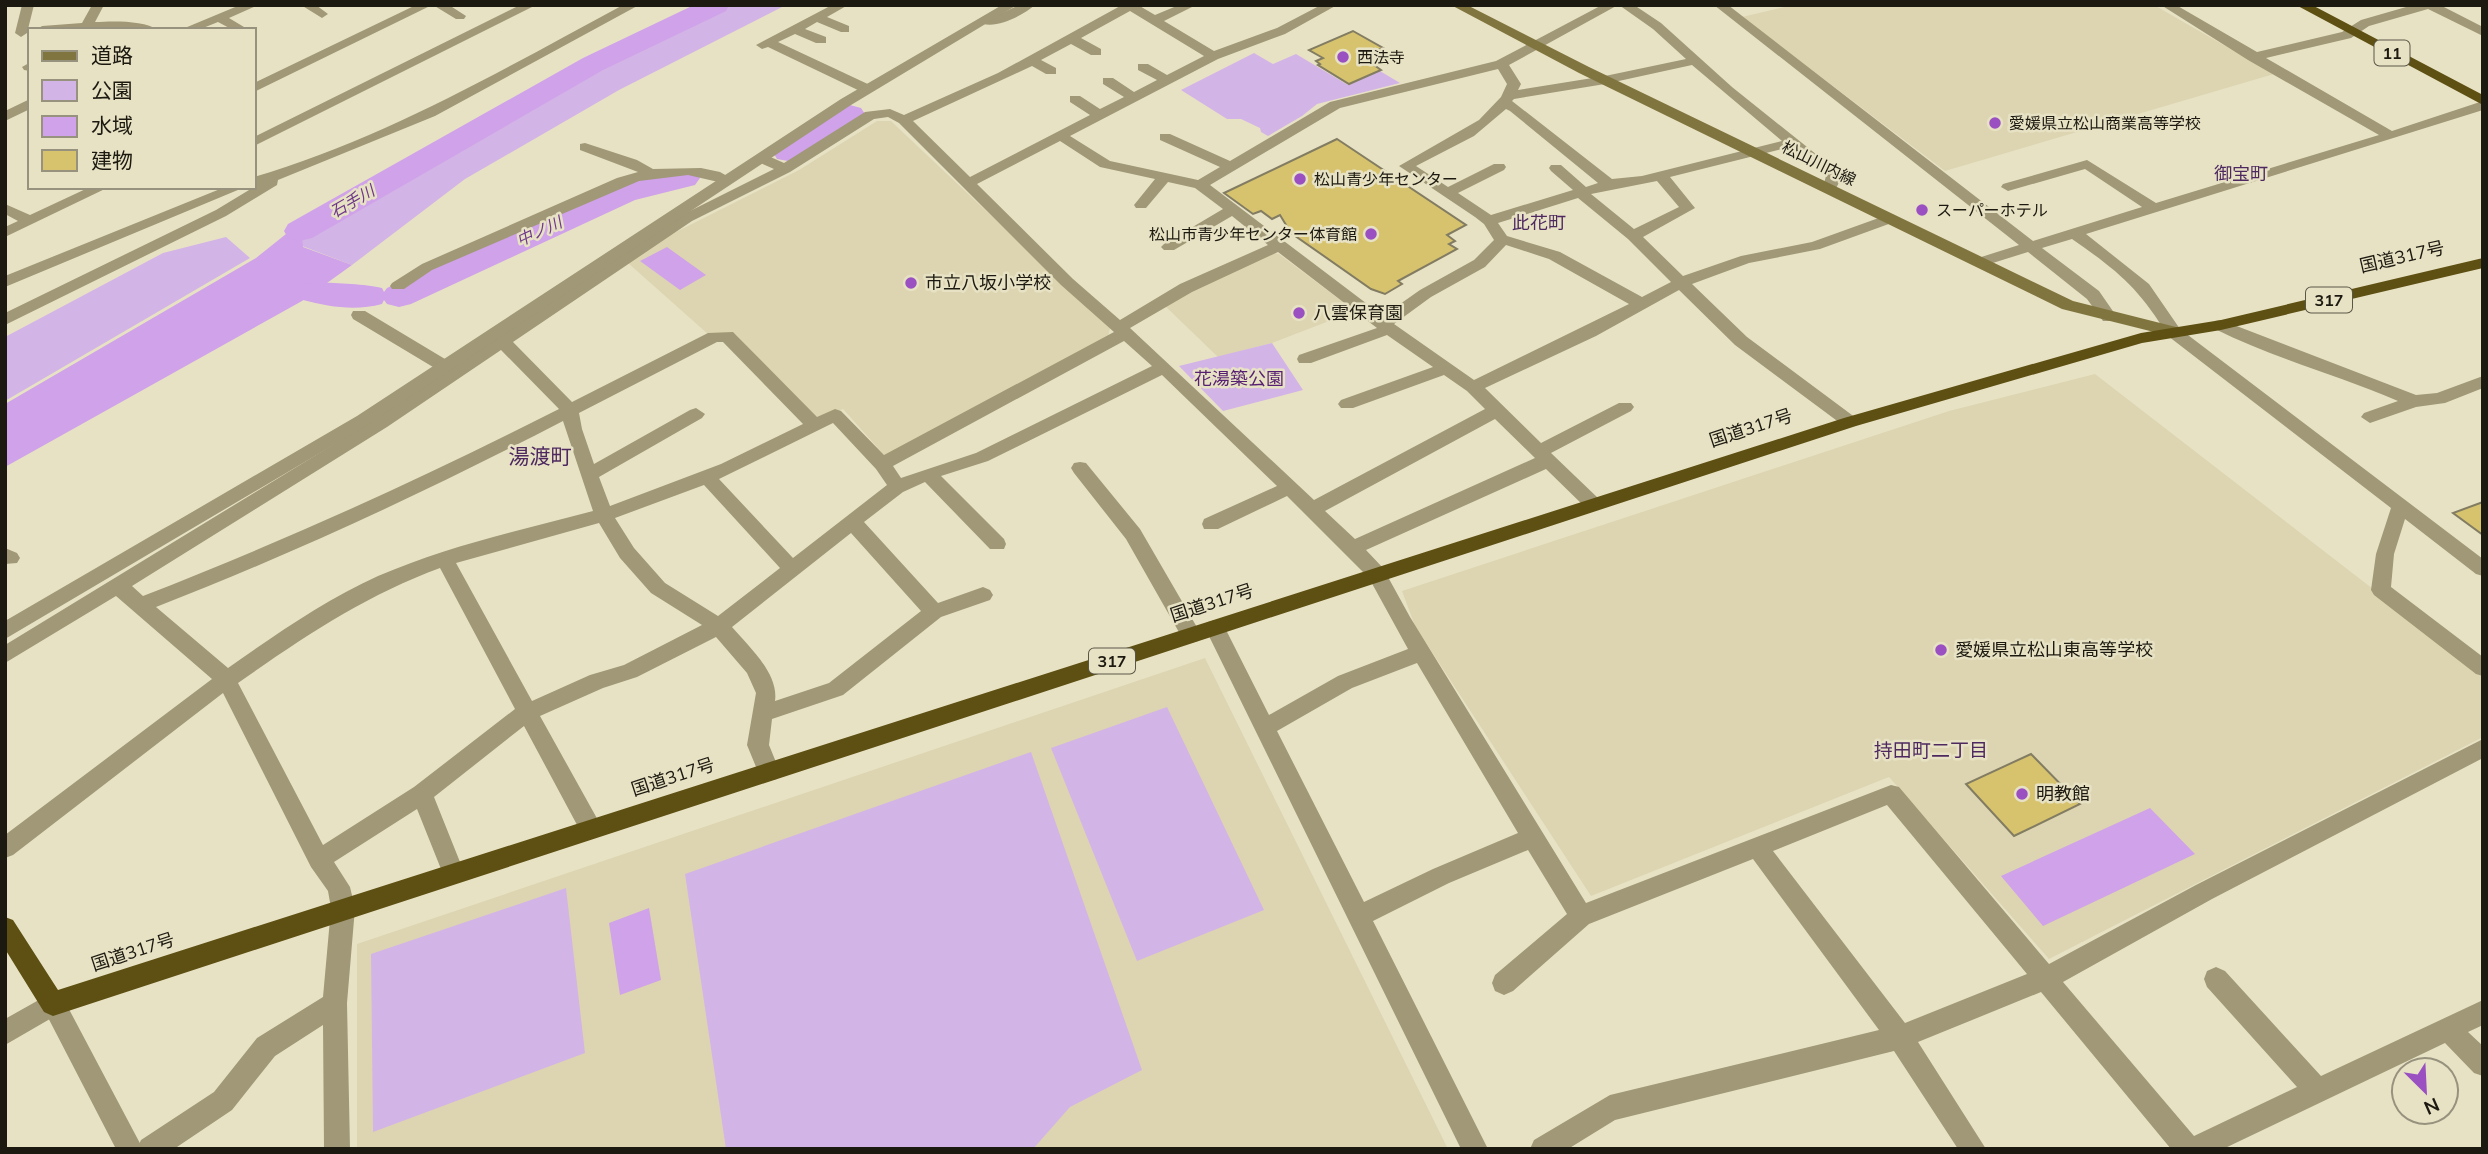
<svg xmlns="http://www.w3.org/2000/svg" width="2488" height="1154" font-family="Mulish,'Noto Sans JP',sans-serif">
  <style>
    .built { fill: #ddd5b1 }
    .green { fill: #d3b4e6 }
    .water { fill: #cfa2e9 }
    .lines { fill: none; stroke-linecap: round; stroke-linejoin: round }
    .river { fill: #cfa2e9; fill-rule: evenodd }
    .building { fill: #d7c36d; stroke: #827c62; stroke-width: 2 }
    .minor { fill: #a09876; fill-rule: evenodd }
    .tertiary { fill: #a09876; fill-rule: evenodd }
    .secondary { fill: #81753f; fill-rule: evenodd }
    .trunk { fill: #5d5012; fill-rule: evenodd }
    .poi-dot { fill: #9b50c2; stroke: #e8e2c5; stroke-width: 2.5 }
    .labels { text-anchor: middle; stroke-width: 5; stroke-linejoin: round; paint-order: stroke }
    .shield { fill: #e8e2c5; stroke: #595646; stroke-width: 2 }
    .shield-label { font-size: 16px; font-weight: bold; fill: #1c1a10 }
    .far-poi-label { font-size: 16px; fill: #1c1a10; stroke: #e8e2c5; text-anchor: start }
    .far-street-label { font-size: 16px; fill: #1c1a10; stroke: #e8e2c5 }
    .far-water-label { font-size: 16px; font-style: italic; fill: #6e378a; stroke: #e8e2c5 }
    .far-quarter-label { font-size: 18px; fill: #4d2960; stroke: #e8e2c5 }
    .street-label { font-size: 18px; fill: #1c1a10; stroke: #e8e2c5 }
    .poi-label { font-size: 18px; fill: #1c1a10; stroke: #e8e2c5; text-anchor: start }
    .park-label { font-size: 18px; fill: #561f71; stroke: #e8e2c5 }
    .neighbourhood-label { font-size: 19px; fill: #4d2960; stroke: #e8e2c5 }
    .quarter-label { font-size: 21px; fill: #4d2960; stroke: #e8e2c5 }
  </style>
  <rect width="100%" height="100%" fill="#e8e2c5"/>
  <path class="built" d="M1793,5H2154L2274,74L1945,171L1742,17Z
    M877,121H891L1110,328L1108,337L885,456L843,409L818,419L735,334L709,335L628,263L670,235L799,170Z
    M1274,253L1279,254L1355,311L1272,343L1218,357L1164,305L1195,288Z
    M2095,374L2483,674V737L2049,959L1889,777L1591,896L1415,626L1402,591L1949,411Z
    M1205,658L1448,1149H357V944Z"/>
  <path class="green" d="M699,5H786L619,90L465,179L352,265L302,246V237L347,206L301,222L586,59Z
    M1254,53L1273,64L1296,54L1348,85L1380,71L1400,83L1317,104L1302,116L1268,136L1261,132L1260,128L1241,119H1227L1181,90Z
    M226,237L250,258L5,401V337L163,253Z
    M1272,343L1303,390L1223,411L1179,366Z
    M1167,707L1264,910L1137,961L1051,748Z
    M1031,752L1142,1070L1070,1107L1033,1149H726L685,874Z
    M566,888L585,1053L373,1132L371,954Z"/>
  <path class="water" d="M351,204L302,237L303,247L352,265L302,301L5,467V404L256,258L301,222Z
    M667,247L706,275L680,290L640,261Z
    M2150,808L2195,854L2043,926L2001,876Z
    M649,908L661,980L620,995L609,923Z"/>
  <g class="lines">
    <path class="river" d="M694,5H729L726,11L603,70L312,238L300,241L288,238L284,231L288,224L583,58Z
      M850,105L861,108L865,114L861,120L799,159L788,161L777,159L773,152L777,145L839,108Z
      M684,169L695,171L700,178L695,185L635,200L411,304L399,307L387,304L384,300L382,304C356,311 329,307 303,300L298,292L303,284C317,281 367,284 382,288L384,292L387,288L613,186Z"/>
  </g>
  <path class="building" d="M1353,31L1383,48L1363,57L1381,70L1349,84L1318,65L1320,64L1316,61L1323,58L1309,50Z
    M1337,139L1466,225L1447,235L1455,241L1449,244L1457,249L1398,281L1402,284L1385,294L1371,289L1291,233L1280,215L1272,219L1261,211L1253,214L1224,193Z
    M2483,502V535L2453,513Z
    M2031,754L2080,804L2014,836L1966,784Z"/>
  <g class="lines">
    <path class="minor" d="M22,5H34L27,33L21,37L15,33Z
      M92,5H104L95,22C113,21 144,20 158,30H36L42,26L82,23Z
      M240,5H258L229,18L249,30H233L218,22L198,30H180Z
      M301,5H316L328,14L322,18Z
      M416,5H432L254,92V83Z
      M433,5H449L466,16L464,19H456Z
      M520,5H536L254,146V137Z
      M623,5H639L435,116L278,180L277,185L226,216L5,325V313L216,210L254,187V177C384,139 504,69 623,5Z
      M832,5H848L827,17L849,26V32H841L817,22L805,29L826,37V43H816L795,34L778,42L872,86V92H862L768,47L762,49L756,45Z
      M1019,5H1035C1022,16 992,32 977,21L983,17L996,16Z
      M1122,5H1138L1155,15L1179,5H1196L1164,21L1214,51L1277,28L1321,5H1337L1285,34L1218,59L1070,136L1110,161L1198,180L1220,167L1160,140V134H1170L1230,161L1330,102L1496,61L1602,5H1618L1509,65L1521,84L1518,90L1605,76L1686,59L1653,29L1619,5H1634L1661,23L1732,87L1837,171L1841,179L1835,190H1825L1823,187L1826,176L1790,147L1670,177L1695,208L1643,237L1683,276L1741,256L1812,242L1887,215L1892,214L1899,218L1897,221L1820,249L1749,263L1692,284L1747,337L1856,418L1859,422L1856,426H1844L1735,345L1679,290L1596,336L1485,388L1541,443L1619,403H1631L1634,407L1631,411L1551,453L1599,499L1602,504L1599,509H1587L1546,469L1366,550L1383,568L1410,617L1586,903L1891,785L1899,787L2049,964L2196,885L2483,739V758L2212,899L2063,982L2194,1136L2297,1087L2207,987L2204,979L2207,971L2216,967L2225,971L2321,1076L2483,1000V1025L2468,1032L2483,1046V1076L2474,1073L2445,1043L2223,1149H2171L2041,992L1918,1042L1986,1149H1958L1894,1051L1615,1120L1568,1149H1530L1534,1140L1610,1095L1879,1030L1753,859L1589,924L1513,991L1504,995L1495,991L1492,983L1495,975L1567,914L1528,850L1449,883L1373,921L1488,1149H1461L1205,628L1208,622L1215,620L1222,622L1269,715L1338,676L1408,649L1369,578L1287,496L1218,529H1204L1202,524L1204,519L1277,486L1162,375L988,461L941,476L1004,539L1006,544L1004,549H990L925,482L903,492L864,522L938,603L983,587L990,590L993,595L990,600L941,617L843,695L772,719L769,745L780,772L777,779L769,781L761,779L747,745L756,693L747,673L716,637L637,677L603,688L540,716L599,822L602,829L599,836L591,839L583,836L524,726L434,797L464,872L461,879L453,882L445,879L417,809L334,862L350,887L355,908L347,1003L350,1149H324L323,1025L275,1056L232,1110L174,1149H137L141,1140L214,1092L257,1038L323,997L331,908L328,891L311,867L223,693L13,855L5,858V835L212,679L116,596L5,663V645L375,419L447,371L438,370L353,319L351,315L353,311H365L450,362L451,368L682,215L774,169L756,161V155H766L784,163L865,112L890,109L904,115L998,73ZM1130,11L1204,56L1167,75L1148,64H1138V70L1157,80L1134,92L1113,78H1103V84L1124,97L1100,109L1080,96H1070V102L1090,115L970,177L913,121L1032,66L1046,74H1056V68L1041,60L1071,44L1091,55H1101V49L1081,38ZM1692,65L1782,141L1642,176L1612,179L1512,101L1514,99L1605,84ZM1498,69L1507,84L1501,97L1479,120L1399,166L1475,217L1484,224L1494,240L1474,260L1420,290L1383,316L1210,185L1340,108ZM1506,109L1510,111L1598,183L1586,187L1561,165H1551L1549,168L1551,171L1573,190L1491,215L1458,193L1504,170L1506,167L1504,164H1494L1448,187L1416,166L1474,136ZM888,117L899,123L1061,285L1114,332L884,455L841,411L835,409L817,417L733,332L708,333L572,402L513,342L692,221L790,172L874,119ZM1060,141L1100,167L1155,179L1134,205L1136,208H1146L1168,182L1195,188L1223,209L1164,244L1161,247L1164,250H1174L1232,216L1268,245L1180,284L1120,320L1073,279L977,184ZM1657,181L1679,207L1634,229L1591,194ZM1578,198L1628,239L1671,282L1642,297L1560,252L1507,236L1498,223ZM1506,245L1549,259L1629,304L1474,380L1394,324L1431,297L1485,267ZM1278,252L1377,328L1299,355L1297,359L1299,363H1311L1387,335L1433,367L1341,400L1338,404L1341,408H1353L1444,375L1467,391L1485,409L1314,500L1130,328L1192,292ZM1124,341L1152,366L976,453L901,478L893,466ZM717,342H723L803,424L721,464L610,506L599,477L702,418L705,414L696,408L690,410L594,464L582,429L579,413ZM501,350L559,409C423,478 285,541 143,596L132,586L387,427ZM1495,419L1535,458L1355,539L1325,511ZM563,421L593,511C521,530 447,546 378,576C325,600 275,635 228,668L156,607C295,553 430,490 563,421ZM833,423L876,469L887,485L793,558L719,479ZM704,485L780,568L718,616L665,583L634,548L615,518ZM599,523L620,558L651,593L702,625L624,665L590,675L532,701L456,563ZM851,533L921,611L829,683L775,701C779,673 748,646 732,627ZM440,568L515,709L414,787L323,845L238,683C302,638 366,595 440,568ZM1417,663L1518,833L1433,869L1364,902L1277,731L1352,688ZM1887,805L2027,974L1905,1023L1773,851Z
      M1714,5H1728L2033,241L2142,207L2085,169L2008,191L2001,187L2003,184L2087,160L2156,203L2379,135L2248,60L2161,5H2176L2257,52L2342,32L2361,20L2413,5H2440L2483,27V36L2428,9L2369,26L2351,38L2266,58L2392,131L2483,101V110L2086,234L2149,284L2180,329L2483,559V576L2476,574L2405,519L2394,554L2391,587L2483,657V676L2476,674L2374,595L2371,590L2376,554L2391,508L2168,336C2139,288 2118,271 2072,239L2042,248L2099,291L2117,317L2115,321H2103L2087,299L2028,252L1980,267L1975,265L1972,262L1975,259L2019,245Z
      M29,63L30,71L24,70L22,67Z
      M30,99V109L5,121V111Z
      M585,143L637,160L653,169L701,168L720,172L734,180L727,184L688,175L639,181L432,270L404,289H392L390,286L392,283L422,264L617,178L638,172L580,150V144Z
      M90,187H109L5,237V227L18,221L5,214V204L30,215Z
      M225,187H245L5,287V276Z
      M2221,320L2416,395L2437,393L2483,376V388L2445,403L2416,407L2370,423L2361,417L2364,413L2398,401C2338,375 2273,358 2215,329L2213,325L2215,321Z
      M1080,462L1086,463L1140,529L1198,629L1201,635L1198,641L1191,643L1184,641L1126,539L1074,473L1071,468L1074,463Z
      M5,548L17,553L20,558L17,563L5,564Z
      M53,992L62,996L65,1004L62,1012L5,1045V1019Z"/>
    <path class="tertiary" d="M1002,5H1017L851,105L369,424L5,639V621L357,416L841,99Z
      M53,992L62,996L143,1149H116L41,1004L44,996Z"/>
    <path class="secondary" d="M1451,5H1467L1589,67L2073,301L2180,328L2182,332L2174,337L2062,309L1579,73Z"/>
    <path class="trunk" d="M2296,5H2312L2483,95V105Z
      M2483,258V268L2221,330L2142,343L1856,426L53,1016L44,1012L5,949V917L13,920L58,990L1844,418L2141,333L2221,320Z"/>
  </g>
  <g class="poi-dot">
    <circle cx="1343" cy="57" r="7"/>
    <circle cx="1995" cy="123" r="7"/>
    <circle cx="1300" cy="179" r="7"/>
    <circle cx="1922" cy="210" r="7"/>
    <circle cx="1371" cy="234" r="7"/>
    <circle cx="911" cy="283" r="7"/>
    <circle cx="1299" cy="313" r="7"/>
    <circle cx="1941" cy="650" r="7"/>
    <circle cx="2022" cy="794" r="7"/>
  </g>
  <g class="labels">
    <g class="shield">
      <rect x="2374.5" y="40.5" width="35" height="25" rx="5"/>
      <rect x="2306" y="287.5" width="46" height="25" rx="5"/>
      <rect x="1089" y="648.5" width="46" height="25" rx="5"/>
    </g>
    <g class="shield-label">
      <text x="2392" y="59">11</text>
      <text x="2329" y="306">317</text>
      <text x="1112" y="667">317</text>
    </g>
    <g class="far-poi-label">
      <text x="1357" y="63">西法寺</text>
      <text x="2009" y="129">愛媛県立松山商業高等学校</text>
      <text x="1314" y="185">松山青少年センター</text>
      <text x="1936" y="216">スーパーホテル</text>
      <text x="1357" y="240" text-anchor="end">松山市青少年センター体育館</text>
    </g>
    <g class="far-street-label">
      <text transform="translate(1819 163) rotate(26)" y="6">松山川内線</text>
    </g>
    <g class="far-water-label">
      <text transform="translate(352 201) rotate(-30)" y="6">石手川</text>
      <text transform="translate(539 231) rotate(-25)" y="6">中ノ川</text>
    </g>
    <g class="far-quarter-label">
      <text x="2241" y="180">御宝町</text>
      <text x="1539" y="229">此花町</text>
    </g>
    <g class="street-label">
      <text transform="translate(2402 257) rotate(-13)" y="6">国道317号</text>
      <text transform="translate(1751 428) rotate(-18)" y="6">国道317号</text>
      <text transform="translate(1212 603) rotate(-18)" y="6">国道317号</text>
      <text transform="translate(673 777) rotate(-18)" y="6">国道317号</text>
      <text transform="translate(133 952) rotate(-18)" y="6">国道317号</text>
    </g>
    <g class="poi-label">
      <text x="925" y="289">市立八坂小学校</text>
      <text x="1313" y="319">八雲保育園</text>
      <text x="1955" y="656">愛媛県立松山東高等学校</text>
      <text x="2036" y="800">明教館</text>
    </g>
    <g class="park-label">
      <text x="1239" y="385">花湯築公園</text>
    </g>
    <g class="neighbourhood-label">
      <text x="1931" y="757">持田町二丁目</text>
    </g>
    <g class="quarter-label">
      <text x="540" y="464">湯渡町</text>
    </g>
  </g>
  <rect width="2488" height="1154" fill="none" stroke="#1c1a10" stroke-width="14"/>
  <rect x="28" y="28" width="228" height="161" fill="#e8e2c5" stroke="#96927d" stroke-width="2"/>
  <rect x="42" y="51" width="35" height="10" fill="#81753f" stroke="#96927d" stroke-width="2"/>
  <text x="91" y="63" font-size="21" fill="#1c1a10">道路</text>
  <rect x="42" y="80" width="35" height="21" fill="#d3b4e6" stroke="#96927d" stroke-width="2"/>
  <text x="91" y="98" font-size="21" fill="#1c1a10">公園</text>
  <rect x="42" y="116" width="35" height="21" fill="#cfa2e9" stroke="#96927d" stroke-width="2"/>
  <text x="91" y="133" font-size="21" fill="#1c1a10">水域</text>
  <rect x="42" y="150" width="35" height="21" fill="#d7c36d" stroke="#96927d" stroke-width="2"/>
  <text x="91" y="168" font-size="21" fill="#1c1a10">建物</text>
  <g transform="translate(2425 1091) rotate(156)"><circle r="33" fill="#e8e2c5" stroke="#96927d" stroke-width="2"/>
  <path d="M0-5L12 26L0 18L-12 26Z" fill="#9b50c2"/>
  <text y="-10" font-size="19" font-weight="bold" text-anchor="middle" fill="#1c1a10">N</text>
  </g>
</svg>
